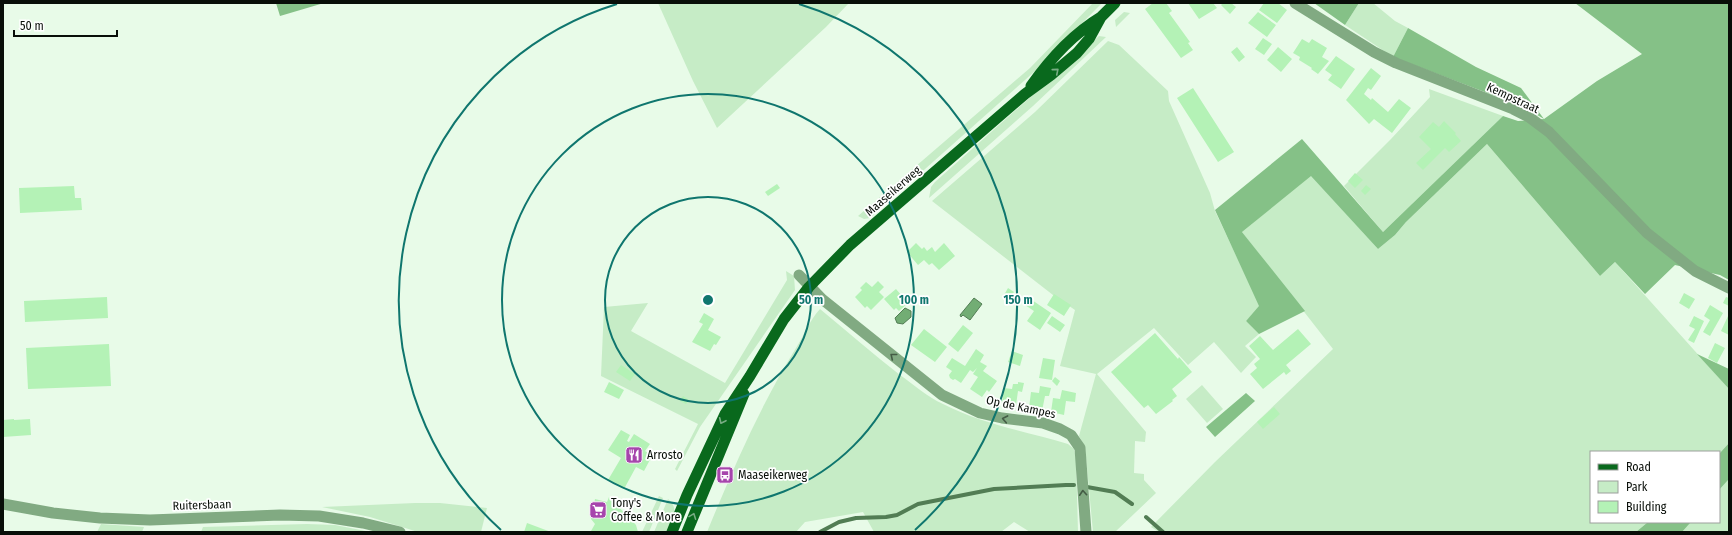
<svg xmlns="http://www.w3.org/2000/svg" width="1732" height="535" font-family="'Fira Sans Condensed',sans-serif">
  <style>
    .green { fill: #c6ecc6 }
    .forest { fill: #85c187 }
    .water { fill: #72ad74; stroke: #527d54 }
    .lines { fill: none; stroke-linecap: round; stroke-linejoin: round }
    .stream { stroke: #527d54; stroke-width: 4 }
    .building { fill: #b4f2b6 }
    .minor { stroke: #81aa82; stroke-width: 11 }
    .tertiary { stroke: #81aa82; stroke-width: 11 }
    .primary { stroke: #09691d; stroke-width: 11 }
    .oneway { stroke: #78ac83 }
    .oneway2 { stroke: #445c45 }
    .ring { fill: none; stroke: #0f766e; stroke-width: 2 }
    .labels { text-anchor: middle; stroke-width: 3.5; stroke-linejoin: round; paint-order: stroke }
    .street-label { font-size: 12px; fill: #080e08; stroke: #fff }
    .poi-label { font-size: 12px; fill: #080e08; stroke: #fff; text-anchor: start }
    .centre { fill: #0f766e; stroke: #fff; stroke-width: 2 }
    .ring-label { font-size: 12px; text-anchor: middle; font-weight: bold; fill: #0f766e; stroke: #fff; stroke-width: 3.5; stroke-linejoin: round; paint-order: stroke }
  </style>
  <rect width="100%" height="100%" fill="#e8fbe8"/>
  <path class="green" d="M658,3H849L826,27L717,128L693,81Z
    M1093,3H1102L1034,72L870,218L864,219L858,216L1030,68Z
    M1359,3H1373L1395,21L1408,28L1393,57L1345,25Z
    M1124,12L1130,13L1116,27L1115,20Z
    M1099,36L1106,37L1033,106L929,198L931,187L935,182Z
    M1108,41L1119,45L1168,91L1169,101L1210,193L1215,211L1260,306L1246,321L1259,334L1245,346L1256,357L1241,373L1214,342L1188,365L1154,328L1097,374L1146,432L1145,442L1135,441L1134,473L1144,474V480L1156,493L1115,532H1093L1085,447L1079,436L1096,374L1060,366L1075,310L1053,295L932,201L1035,112Z
    M1429,89L1503,116L1383,232L1344,186L1391,139L1430,97Z
    M1487,144L1600,276L1615,262L1729,389V443L1719,454V452H1591V522H1648L1636,532H1159L1151,527L1215,462L1333,349L1242,232L1311,175L1378,249L1395,235L1406,222Z
    M786,271L794,276L795,290L700,427L677,471L675,469L698,424L601,376L604,307L648,303L631,331L725,383L787,280Z
    M820,309C847,331 873,354 900,375C914,385 928,397 943,404C982,424 1027,432 1068,444L1074,449L1076,458L1078,532H1030L1014,522L1001,532H874L863,512L805,522L796,532H707C733,469 760,406 796,348C805,334 809,321 820,309Z
    M1202,385L1223,409L1207,423L1186,399Z
    M1729,479V532H1682L1691,522H1719V490Z
    M659,496L663,498L649,532H642Z
    M668,499C680,508 672,521 668,532H654Z
    M415,503H440L487,508L481,532H418L370,517L322,507Z
    M101,524L144,527L142,532H97Z
    M307,524L335,525L371,532H201L203,527Z"/>
  <path class="forest" d="M276,3H324L280,16Z
    M1314,3H1359L1345,25Z
    M1575,3H1729V280L1720,275L1675,265L1645,294L1615,262L1600,276L1487,144L1406,222L1395,235L1378,249L1311,176L1242,232L1305,311L1259,334L1246,321L1259,306L1215,210L1302,139L1383,232L1503,116L1518,121L1544,119L1524,107L1393,57L1408,28L1476,67L1521,88L1544,119L1597,81L1642,54Z
    M1697,354L1729,369V389Z
    M1246,393L1255,401L1215,437L1206,427Z
    M1729,443V479L1719,490V454Z
    M1648,522H1691L1682,532H1636Z"/>
  <path class="water" d="M974,298L982,304L970,320L963,315L961,317L960,315Z
    M905,308L911,311V317L903,324L897,323L895,318Z"/>
  <g class="lines">
    <path class="stream" d="M1087,487L1115,492L1132,504
      M1146,517L1163,532
      M820,532L839,522L856,518L886,517L897,515L918,504L994,489L1066,485H1074"/>
  </g>
  <path class="building" d="M1153,3H1166L1172,11L1169,13L1190,42L1188,43L1193,50L1181,58L1145,9Z
    M1188,3H1213L1217,8L1199,19Z
    M1223,3H1231L1236,7L1230,14L1221,5Z
    M1264,3H1278L1287,10L1277,23L1259,10Z
    M1258,12L1276,25L1267,37L1248,23Z
    M1263,38L1272,44L1264,55L1255,49Z
    M1302,39L1309,43L1312,39L1327,48L1322,57L1329,61L1318,74L1311,69L1312,68L1299,60L1300,57L1293,53Z
    M1237,47L1245,57L1239,62L1231,52Z
    M1278,47L1292,59L1281,72L1267,60Z
    M1336,56L1355,69L1341,89L1328,80L1332,75L1325,70Z
    M1371,68L1381,76L1371,90L1368,88L1364,94L1371,100L1372,98L1388,112L1399,99L1411,108L1392,133L1374,119L1369,124L1346,100Z
    M1193,88L1234,152L1218,162L1177,98Z
    M1444,121L1456,133L1455,134L1461,141L1449,152L1445,148L1423,170L1416,163L1431,149L1419,137L1433,122L1439,127Z
    M1355,173L1363,180L1355,188L1348,181Z
    M777,184L780,188L768,196L765,192Z
    M1366,185L1371,189L1365,195L1361,191Z
    M74,186L75,198H81L82,210L20,213L19,188Z
    M916,243L922,249L924,247L927,251L932,247L935,252L944,243L955,256L939,270L932,263L929,265L924,260L918,265L907,252Z
    M878,281L884,287L879,292L884,297L871,310L867,306L865,308L855,297L862,290L860,288L866,282L872,287Z
    M1008,288L1014,292L1009,299L1004,295Z
    M896,289L908,303L899,311L896,308L894,310L884,299Z
    M1684,293L1695,299L1689,309L1679,303Z
    M1054,294L1071,305L1064,316L1047,305Z
    M107,297L108,318L25,322L24,301Z
    M1726,297L1729,298V306L1723,303Z
    M1029,298L1051,313L1040,330L1027,321L1034,311L1025,305Z
    M1710,305L1723,313L1710,336L1703,332L1710,320L1704,316Z
    M704,313L714,319L708,330L721,337L716,345L714,344L710,351L692,342L703,324L699,322Z
    M1729,314V335L1721,331Z
    M1052,316L1065,325L1060,332L1047,323Z
    M1694,316L1704,321L1694,343L1688,340L1695,329L1689,326Z
    M963,325L973,333L958,352L948,344Z
    M924,329L947,347L935,362L911,345Z
    M1298,329L1311,344L1286,365L1291,371L1286,375L1284,372L1263,389L1250,374L1257,368L1254,364L1260,359L1249,346L1260,336L1273,350Z
    M1155,333L1178,359L1179,357L1192,372L1172,389L1177,396L1172,400L1173,401L1156,414L1148,405L1144,408L1111,372Z
    M1715,343L1725,348L1717,363L1708,358Z
    M109,344L111,386L28,389L26,348Z
    M976,349L984,355L980,362L987,366L983,371L997,381L989,392L987,390L982,397L970,389L978,377L973,374L977,368L973,372L970,370L961,383L955,379L953,380L950,378L949,375L952,371L946,367L952,358L965,366Z
    M1012,351L1023,355L1020,366L1008,362Z
    M1043,358L1055,360L1052,380L1039,378Z
    M621,365L635,374L630,381L616,372Z
    M1055,377L1060,381L1057,386L1052,381Z
    M609,382L624,390L619,399L604,392Z
    M1018,382L1024,383L1022,392L1018,391L1016,405L1002,403L1004,388L1012,389L1013,384H1018Z
    M1040,386L1051,388L1049,396H1045L1042,411L1029,408L1031,392L1039,393Z
    M1062,390L1076,393L1075,402L1066,401L1064,415L1051,412L1053,398L1060,399Z
    M683,396L689,400L686,404L680,401Z
    M1274,407L1280,414L1263,429L1257,422Z
    M14,419V420L30,419L31,435L3,437V420Z
    M621,430L630,435L627,441L629,442L634,434L650,444L645,451L652,456L644,471L636,467L624,489L608,480L621,458L608,450Z
    M609,497L636,525L638,532L591,531L595,524L591,519L595,499L607,502Z
    M527,523L551,532H524Z"/>
  <g class="lines">
    <path class="minor" d="M1295,3L1374,52L1396,63L1513,109L1529,117L1549,132L1647,233L1695,271L1729,288
      M799,275L822,299L942,395L980,413L1002,418L1043,423L1060,429L1071,435L1080,448L1086,532"/>
    <path class="tertiary" d="M3,504L53,513L100,518L150,520L280,515L319,516L363,523L400,532"/>
    <path class="primary" d="M1031,86C1050,59 1073,34 1101,17
      M672,532L687,495L725,414L750,376L784,319L809,287L850,245L1025,94L1051,75L1077,53L1089,39L1101,17L1115,3
      M687,532L744,394"/>
  </g>
  <defs><path id="oneway-chevron" d="M-2-3.5L2.5 0L-2 3.5" fill="none" stroke-width="1.6" stroke-linecap="round" stroke-linejoin="round"/></defs>
  <g class="oneway">
    <use href="#oneway-chevron" transform="translate(1056 71) rotate(-40)"/>
    <use href="#oneway-chevron" transform="translate(722 421) rotate(115)"/>
    <use href="#oneway-chevron" transform="translate(693 516) rotate(-69)"/>
  </g>
  <g class="oneway2">
    <use href="#oneway-chevron" transform="translate(893 356) rotate(-141)"/>
    <use href="#oneway-chevron" transform="translate(1005 419) rotate(-169)"/>
    <use href="#oneway-chevron" transform="translate(1083 493) rotate(-94)"/>
  </g>
  <g class="ring">
    <circle cx="708" cy="300" r="103"/>
    <circle cx="708" cy="300" r="206"/>
    <path d="M501 530A310 310 0 0 1 617 4M799 4A310 310 0 0 1 915 530"/>
  </g>
  <defs>
    <symbol id="restaurant-square" viewBox="-11 -11 22 22"><rect x="-9" y="-9" width="18" height="18" rx="4" fill="#a645ac" stroke="#fff"/><path d="M-5-6h1v4h1v-4h1v4h1v-4h1v5L-1.5 .5V6h-2V.5L-5-1ZM5-6V6H3V1.5H1.5Q1.5-4 5-6Z" fill="#fff"/></symbol>
    <symbol id="bus-square" viewBox="-11 -11 22 22"><rect x="-9" y="-9" width="18" height="18" rx="4" fill="#a645ac" stroke="#fff"/><path d="M-5-6H5V4H4V6H2V4H-2V6H-4V4H-5ZM-3.5-4V0h7V-4ZM-3.5 1.2v1.5H-2V1.2ZM2 1.2v1.5H3.5V1.2Z" fill="#fff"/></symbol>
    <symbol id="supermarket-square" viewBox="-11 -11 22 22"><rect x="-9" y="-9" width="18" height="18" rx="4" fill="#a645ac" stroke="#fff"/><path d="M-6-5.5h2.5l.6 2H6L4.5 2H-2.5L-4.4-4H-6ZM-1.5 3.2a1.3 1.3 0 1 0 .1 0ZM3 3.2a1.3 1.3 0 1 0 .1 0Z" fill="#fff"/></symbol>
  </defs>
  <g fill-rule="evenodd">
    <use href="#restaurant-square" x="624" y="445" width="20" height="20"/>
    <use href="#bus-square" x="715" y="465" width="20" height="20"/>
    <use href="#supermarket-square" x="588" y="500" width="20" height="20"/>
  </g>
  <g class="labels">
    <g class="street-label">
      <text transform="translate(1513 98) rotate(25)" y="4">Kempstraat</text>
      <text transform="translate(893 191) rotate(-41)" y="4">Maaseikerweg</text>
      <text transform="translate(1021 407) rotate(12)" y="4">Op de Kampes</text>
      <text transform="translate(202 505) rotate(-2)" y="4">Ruitersbaan</text>
    </g>
    <g class="poi-label">
      <text x="647" y="459">Arrosto</text>
      <text x="738" y="479">Maaseikerweg</text>
      <text x="611" y="507">Tony's<tspan x="611" dy="14">Coffee &amp; More</tspan></text>
    </g>
  </g>
  <circle cx="708" cy="300" r="6" class="centre"/>
  <g class="ring-label">
    <text x="811" y="304">50 m</text>
    <text x="914" y="304">100 m</text>
    <text x="1018" y="304">150 m</text>
  </g>
  <rect width="1732" height="535" fill="none" stroke="#080e08" stroke-width="8"/>
  <rect x="1590" y="451" width="130" height="72" fill="#ffffff" stroke="#9c9f9c"/>
  <rect x="1598" y="464" width="20" height="6" fill="#09691d" stroke="#9c9f9c"/>
  <text x="1626" y="471" font-size="12" fill="#080e08">Road</text>
  <rect x="1598" y="481" width="20" height="12" fill="#c6ecc6" stroke="#9c9f9c"/>
  <text x="1626" y="491" font-size="12" fill="#080e08">Park</text>
  <rect x="1598" y="501" width="20" height="12" fill="#b4f2b6" stroke="#9c9f9c"/>
  <text x="1626" y="511" font-size="12" fill="#080e08">Building</text>
  <path d="M14 30v6h103v-6" fill="none" stroke="#080e08" stroke-width="2"/>
  <text x="20" y="30" font-size="12" fill="#080e08" stroke="#ffffff" stroke-width="3" paint-order="stroke">50 m</text>
</svg>
